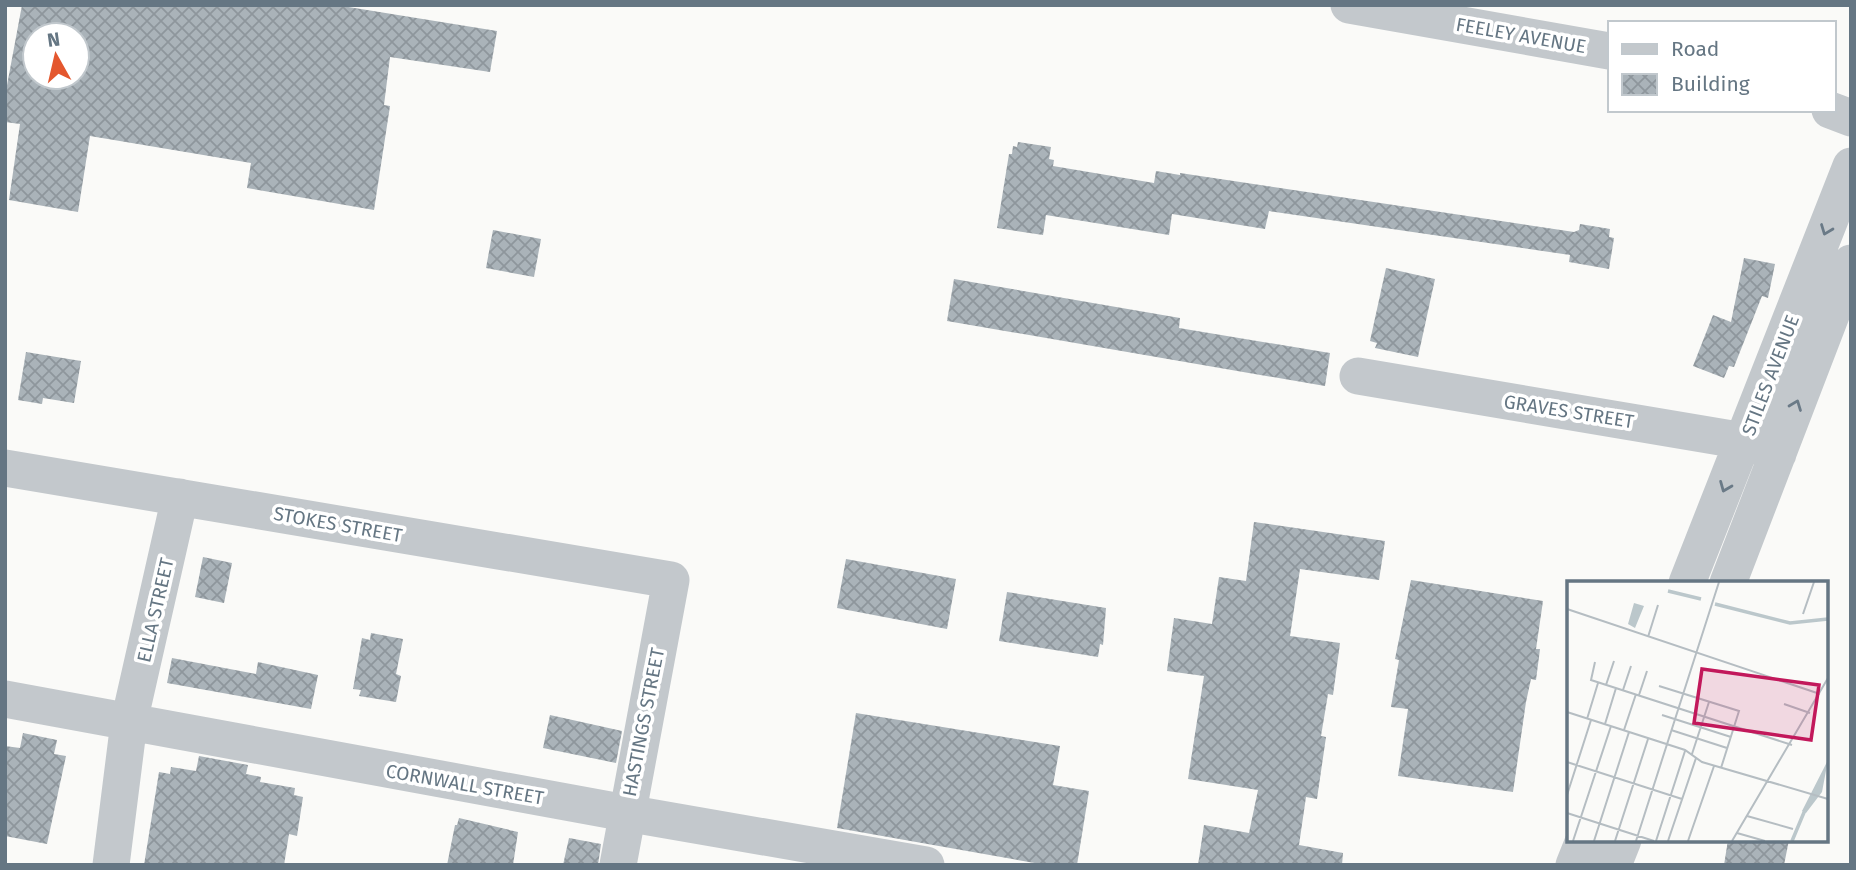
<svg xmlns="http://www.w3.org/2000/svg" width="1856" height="870" font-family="'Fira Sans',sans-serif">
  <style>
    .building { fill: url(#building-cross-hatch); fill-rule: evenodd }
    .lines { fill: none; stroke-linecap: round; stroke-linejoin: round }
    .minor { stroke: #c3c8cc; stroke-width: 37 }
    .oneway { stroke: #6a7a87 }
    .labels { text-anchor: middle; stroke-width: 7; stroke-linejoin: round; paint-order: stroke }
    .street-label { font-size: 19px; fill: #657683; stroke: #fff }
    .inset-river { fill: none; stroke: #bbc7cb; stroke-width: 3.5 }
    .inset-road { fill: none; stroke: #b5bdc2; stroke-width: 2 }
    .view { fill: #c2185b; fill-opacity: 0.15; stroke: #c2185b; stroke-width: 3.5 }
    .inset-edge { fill: none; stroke: #657683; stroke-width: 3.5 }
  </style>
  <defs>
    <pattern id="building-cross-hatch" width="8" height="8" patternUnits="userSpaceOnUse" patternTransform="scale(1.75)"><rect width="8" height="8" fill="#aab3b9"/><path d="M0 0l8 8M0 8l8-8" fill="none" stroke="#8e969c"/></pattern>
  </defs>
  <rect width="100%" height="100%" fill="#fafaf8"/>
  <path class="building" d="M22,5H336L497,31L490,72L390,57L384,105L390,106L374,210L247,188L251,163L90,136L78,212L9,200L20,124L5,122V96ZM35,35H77V77H35Z
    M1018,142L1051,147L1049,159L1054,160L1053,166L1154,183L1156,171L1180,175V173L1574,232L1579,230L1580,224L1610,229L1609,237L1614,238L1609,269L1569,262L1570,255L1269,211L1265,229L1172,214L1169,235L1046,215L1043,235L997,228L1009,154H1012L1013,146L1017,147Z
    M493,230L541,239L534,277L486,268Z
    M1744,258L1775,264L1768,298L1762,296L1734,367L1729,366L1724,378L1693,366L1713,315L1731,322Z
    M1386,268L1435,279L1418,357L1375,348L1377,343L1370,341Z
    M954,279L1180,318L1179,328L1330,353L1325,386L947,321Z
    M26,352L81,361L74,403L43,398L42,404L18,400Z
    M1254,522L1385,541L1379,580L1300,569L1290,636L1340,643L1333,695L1328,694L1321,736L1326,737L1317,799L1306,797L1299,845L1343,853L1342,865H1198L1204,825L1249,833L1258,790L1188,779L1204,676L1167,671L1174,618L1212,624L1219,577L1246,581Z
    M203,557L232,563L224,603L195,597Z
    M846,559L956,579L947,629L837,608Z
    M1411,580L1543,601L1536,649H1540L1539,657L1536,680L1531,679L1526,702L1513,792L1398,776L1408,709L1391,707L1399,660L1395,659Z
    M1007,592L1106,608L1103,645L1100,644L1098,657L999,641Z
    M371,633L403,639L396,674L401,676L396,702L359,696L361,690L353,689L362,638L370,640Z
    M172,658L256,674L258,662L318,675L311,709L167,683Z
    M856,713L1060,746L1053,785L1089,791L1077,865H1046L837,828Z
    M550,715L622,731L616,763L543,748Z
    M23,733L57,740L54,754L66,756L47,844L5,836V746L20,748Z
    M199,756L248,765L246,774L261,777L260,782L295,788L294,795L303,797L297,836L289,834L284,865H144L159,772L170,774L171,767L196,771Z
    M459,818L518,832L513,865H447L455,825H457Z
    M569,838L601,844L598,865H563Z
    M1728,840H1789L1784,865H1724Z"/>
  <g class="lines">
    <path class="minor" d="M1349,5L1609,51
      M1830,110L1851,118
      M1358,376L1744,441L1778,454
      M5,468L671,580L618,865
      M1687,583L1851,166
      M1728,583L1851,263
      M5,699L626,813L926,865
      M111,865L129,722L180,497
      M1574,865L1584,840
      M1613,865L1623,840"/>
  </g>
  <defs><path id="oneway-chevron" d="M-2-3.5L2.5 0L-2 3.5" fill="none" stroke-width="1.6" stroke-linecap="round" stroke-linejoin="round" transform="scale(1.75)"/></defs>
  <g class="oneway">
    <use href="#oneway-chevron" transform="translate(1826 230) rotate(111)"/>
    <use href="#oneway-chevron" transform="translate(1796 405) rotate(-69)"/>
    <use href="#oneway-chevron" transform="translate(1725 487) rotate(112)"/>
  </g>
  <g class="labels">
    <g class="street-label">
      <text transform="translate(1521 35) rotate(10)" y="7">FEELEY AVENUE</text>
      <text transform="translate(1770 375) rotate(-69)" y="7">STILES AVENUE</text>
      <text transform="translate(1569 411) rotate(9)" y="7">GRAVES STREET</text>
      <text transform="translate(338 524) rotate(10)" y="7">STOKES STREET</text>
      <text transform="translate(155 610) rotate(-77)" y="7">ELLA STREET</text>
      <text transform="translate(643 722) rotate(-79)" y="7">HASTINGS STREET</text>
      <text transform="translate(465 784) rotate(10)" y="7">CORNWALL STREET</text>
    </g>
  </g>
  <g transform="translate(1567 581)">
    <rect width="261" height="261" fill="#fafaf8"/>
    <path d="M67,22L77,25L68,47L61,43ZM261,179L255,211L239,232L235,230Z" fill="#bbc7cb"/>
    <path class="inset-river" d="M101,10L134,18M148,23L223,42L261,38M225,260L238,229"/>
    <path class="inset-road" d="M0,28L253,113M236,33L247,1M81,56L91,24M28,81L24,99L225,164M39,104L47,80M92,105L172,130L154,187M56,109L64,85M72,114L80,90M217,123L243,132M0,131L118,169L135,181L261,218M95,134L164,156M20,138L31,102M38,143L49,107M57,149L69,113M104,149L160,167M125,173L142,121M0,181L115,218M0,214L24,139M0,232L87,260M180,235L226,248M170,252L198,260M6,260L44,145M27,260L62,151M48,260L81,158M69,260L152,1M89,260L118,170M101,260L129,177M121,260L147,185M165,260L261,97"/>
    <path class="view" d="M135,88L252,104L244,159L127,142Z"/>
    <rect width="261" height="261" class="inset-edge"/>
  </g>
  <rect width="1856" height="870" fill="none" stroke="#657683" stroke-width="14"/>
  <rect x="1608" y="21" width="228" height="91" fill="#ffffff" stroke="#c1c8cd" stroke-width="2"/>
  <rect x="1622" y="44" width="35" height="10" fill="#c3c8cc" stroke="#c1c8cd" stroke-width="2"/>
  <text x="1671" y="56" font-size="21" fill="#657683">Road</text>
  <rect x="1622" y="74" width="35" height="21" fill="url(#building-cross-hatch)" stroke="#c1c8cd" stroke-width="2"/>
  <text x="1671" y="91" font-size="21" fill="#657683">Building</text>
  <g transform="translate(56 56) rotate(352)"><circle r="33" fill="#ffffff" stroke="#c1c8cd" stroke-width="2"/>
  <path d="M0-5L12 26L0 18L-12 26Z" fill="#e4572e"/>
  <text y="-10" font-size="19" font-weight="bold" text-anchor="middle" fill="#657683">N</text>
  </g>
</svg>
